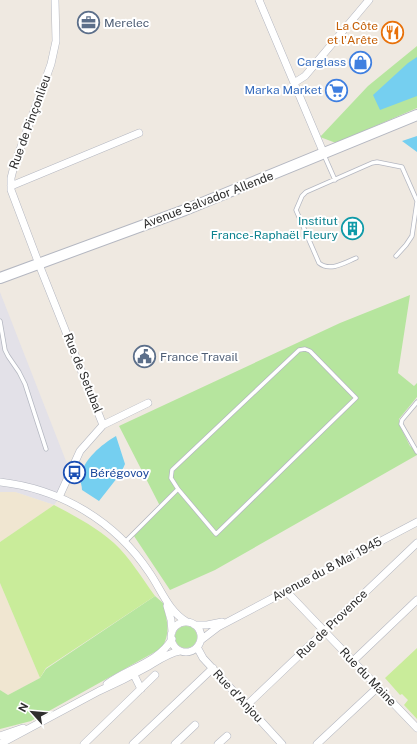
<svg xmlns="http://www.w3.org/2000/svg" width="417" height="744" font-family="'Public Sans',sans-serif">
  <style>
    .industrial { fill: #e3e1e8 }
    .education { fill: #f0e6d1 }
    .green { fill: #b6e59e }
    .pitch { fill: #c9ec9a }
    .water { fill: #75cff0 }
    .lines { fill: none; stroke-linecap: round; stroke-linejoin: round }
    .lane-casing { stroke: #b4b7c1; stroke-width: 5 }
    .street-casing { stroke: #b4b7c1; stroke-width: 8 }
    .secondary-casing { stroke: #b4b7c1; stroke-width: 12 }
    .lane { stroke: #fff; stroke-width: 3.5 }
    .street { stroke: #fff; stroke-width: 7 }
    .secondary { stroke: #fff; stroke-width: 10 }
    .labels { text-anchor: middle; stroke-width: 4; stroke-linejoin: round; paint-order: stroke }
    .service-label { font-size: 12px; fill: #4e5e75; stroke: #fff; text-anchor: start }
    .food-label { font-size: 12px; fill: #c56008; stroke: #fff; text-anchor: end }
    .shop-label { font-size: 12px; fill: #366cbe; stroke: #fff; text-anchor: end }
    .street-label { font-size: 12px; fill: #2e2e2e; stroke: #fff }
    .culture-label { font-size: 12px; fill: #0d838f; stroke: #fff; text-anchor: end }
    .transit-label { font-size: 12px; fill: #164399; stroke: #fff; text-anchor: start }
  </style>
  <rect width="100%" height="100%" fill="#efe9e1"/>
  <path class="industrial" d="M0,292L73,479L54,505L15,492H0Z"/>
  <path class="education" d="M0,492H15L54,505L0,542Z
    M0,583L40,678L8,695L0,690Z"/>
  <path class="green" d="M417,46V108L336,143L320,137L368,86Z
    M410,295L398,373L414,386L417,383V397L399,419V424L410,446L417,452V455L215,570L170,590L134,536L161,508L119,426L340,323Z
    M155,596L163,603C167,621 171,631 162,648L31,721L0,729V690L8,695L40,678L46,669Z
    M175 637a11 11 0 1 1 22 0a11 11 0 1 1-22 0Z"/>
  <path class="pitch" d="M54,505C75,516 96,527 114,543C130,558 142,578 155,596L46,668L40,678L0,583V542Z
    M416,649L417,648V719L404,705L408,700L402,694L400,695L385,678Z"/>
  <path class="water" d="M417,57V96L380,110L373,95L408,63Z
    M417,136V152L402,141Z
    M116,436L125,464L121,473L99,501L82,490C82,486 80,481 80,477C84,459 101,445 116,436Z"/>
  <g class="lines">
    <defs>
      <path id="lane" d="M324,155L335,180
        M396,256L406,245L412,236L417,202
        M356,258C344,263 330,272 319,263L296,210L302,196L306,192L372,163L377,162L402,167L417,201
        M0,321L5,350L8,356L19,372L25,384L46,449
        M417,402L402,420L401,424L417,452
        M125,542L178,489L216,534L356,398L310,351L305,349L299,350L172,470L171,478L178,489"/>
      <path id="street" d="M55,0L56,41L51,64L14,166L11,178V190L42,272L103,425L80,451L59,497
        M259,0L324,154
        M294,83L305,76L369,0
        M11,186L139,133
        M103,425L148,403
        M0,482C61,489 115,521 149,572C161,589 168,611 187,622
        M286,591L417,728
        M167,606L171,620L172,632
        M171 637a15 15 0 1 1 30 0a15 15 0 1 1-30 0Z
        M195,625H207L222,622
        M201,640L218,627L417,522
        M197,647L203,658L282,744
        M353,661L417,600
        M132,671L141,689
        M107,684C128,668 158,663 172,639
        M247,705L417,543
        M0,736L23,728
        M0,744L99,691C115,684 131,676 147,667C157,661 168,653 180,651
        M84,744L155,675
        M133,744L213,668
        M175,744L195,725
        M218,744L227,736
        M317,744L378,687"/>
      <path id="secondary" d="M0,278L185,210L417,115"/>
    </defs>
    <use href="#lane" class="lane-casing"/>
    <use href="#street" class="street-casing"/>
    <use href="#secondary" class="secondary-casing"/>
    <use href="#lane" class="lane"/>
    <use href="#street" class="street"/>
    <use href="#secondary" class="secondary"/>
  </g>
  <defs>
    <symbol id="office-ring" viewBox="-11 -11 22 22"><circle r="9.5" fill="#fff" stroke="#5c6f8a" stroke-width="1.5"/><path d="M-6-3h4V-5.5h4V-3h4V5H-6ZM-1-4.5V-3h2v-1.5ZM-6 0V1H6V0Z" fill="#5c6f8a"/></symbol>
    <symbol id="restaurant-ring" viewBox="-11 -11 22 22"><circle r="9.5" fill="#fff" stroke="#e8710a" stroke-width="1.5"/><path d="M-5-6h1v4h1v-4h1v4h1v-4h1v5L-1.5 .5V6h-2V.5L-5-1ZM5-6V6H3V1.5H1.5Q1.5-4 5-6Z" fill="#e8710a"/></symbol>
    <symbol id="shop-ring" viewBox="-11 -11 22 22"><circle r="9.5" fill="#fff" stroke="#3f7fe0" stroke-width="1.5"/><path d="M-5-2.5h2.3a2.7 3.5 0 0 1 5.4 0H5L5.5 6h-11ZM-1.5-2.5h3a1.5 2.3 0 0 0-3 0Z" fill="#3f7fe0"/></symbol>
    <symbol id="supermarket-ring" viewBox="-11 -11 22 22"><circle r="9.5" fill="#fff" stroke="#3f7fe0" stroke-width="1.5"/><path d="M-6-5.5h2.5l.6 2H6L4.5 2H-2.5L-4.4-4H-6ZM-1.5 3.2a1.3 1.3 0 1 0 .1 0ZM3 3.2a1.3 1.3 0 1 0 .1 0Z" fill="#3f7fe0"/></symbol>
    <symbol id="building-ring" viewBox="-11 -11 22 22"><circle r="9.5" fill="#fff" stroke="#0f9aa8" stroke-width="1.5"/><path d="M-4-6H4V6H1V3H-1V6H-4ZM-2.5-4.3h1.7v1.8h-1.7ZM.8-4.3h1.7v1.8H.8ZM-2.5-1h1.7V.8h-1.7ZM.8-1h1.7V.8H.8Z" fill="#0f9aa8"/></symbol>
    <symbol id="civic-ring" viewBox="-11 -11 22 22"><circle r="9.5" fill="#fff" stroke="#5c6f8a" stroke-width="1.5"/><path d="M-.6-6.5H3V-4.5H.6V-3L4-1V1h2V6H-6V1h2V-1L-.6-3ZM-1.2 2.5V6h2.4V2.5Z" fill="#5c6f8a"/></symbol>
    <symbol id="bus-ring" viewBox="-11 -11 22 22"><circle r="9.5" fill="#fff" stroke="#1a4fb4" stroke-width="1.5"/><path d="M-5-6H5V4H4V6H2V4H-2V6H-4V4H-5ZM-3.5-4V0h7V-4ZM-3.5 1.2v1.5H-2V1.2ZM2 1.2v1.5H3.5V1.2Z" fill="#1a4fb4"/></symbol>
  </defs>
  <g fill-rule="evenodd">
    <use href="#office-ring" x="76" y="10" width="25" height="25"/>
    <use href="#restaurant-ring" x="380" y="20" width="25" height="25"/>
    <use href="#shop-ring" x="348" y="50" width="25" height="25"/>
    <use href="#supermarket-ring" x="324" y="78" width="25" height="25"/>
    <use href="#building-ring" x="340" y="216" width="25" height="25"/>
    <use href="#civic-ring" x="132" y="344" width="25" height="25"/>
    <use href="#bus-ring" x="62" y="460" width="25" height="25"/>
  </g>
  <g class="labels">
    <g class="service-label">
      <text x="104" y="27">Merelec</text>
      <text x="160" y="361">France Travail</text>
    </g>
    <g class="food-label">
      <text x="378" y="30">La Côte<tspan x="378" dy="14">et l'Arête</tspan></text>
    </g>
    <g class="shop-label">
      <text x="346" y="66">Carglass</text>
      <text x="322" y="94">Marka Market</text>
    </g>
    <g class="street-label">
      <text transform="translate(30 122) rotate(-70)" y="4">Rue de Pinçonlieu</text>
      <text transform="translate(208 200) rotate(-21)" y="4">Avenue Salvador Allende</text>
      <text transform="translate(83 373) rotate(68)" y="4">Rue de Setubal</text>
      <text transform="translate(327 569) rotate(-28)" y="4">Avenue du 8 Mai 1945</text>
      <text transform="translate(332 624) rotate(-44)" y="4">Rue de Provence</text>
      <text transform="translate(368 677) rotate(46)" y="4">Rue du Maine</text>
      <text transform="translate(238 696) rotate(47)" y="4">Rue d'Anjou</text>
    </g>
    <g class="culture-label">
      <text x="338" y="225">Institut<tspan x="338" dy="14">France-Raphaël Fleury</tspan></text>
    </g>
    <g class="transit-label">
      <text x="90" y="477">Bérégovoy</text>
    </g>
  </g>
  <g transform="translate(32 712) rotate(297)" stroke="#ffffff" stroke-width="3" paint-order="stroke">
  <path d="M0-3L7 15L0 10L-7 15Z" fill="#2e2e2e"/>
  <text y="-6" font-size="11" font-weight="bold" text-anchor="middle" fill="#2e2e2e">N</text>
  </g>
</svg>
